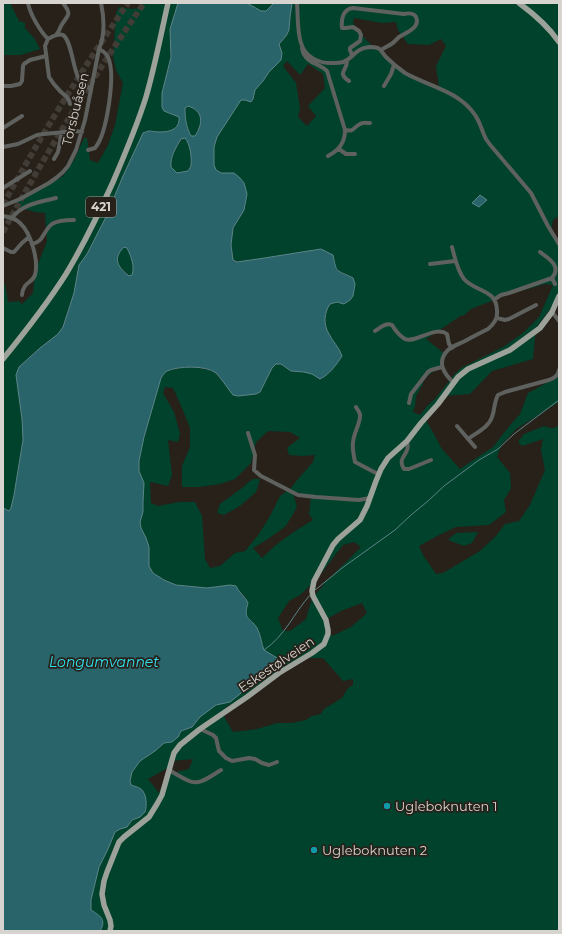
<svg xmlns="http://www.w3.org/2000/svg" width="562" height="934" font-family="Montserrat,sans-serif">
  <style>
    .green { fill: #00422c; fill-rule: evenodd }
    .water { fill: #28646a; stroke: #5c8588; fill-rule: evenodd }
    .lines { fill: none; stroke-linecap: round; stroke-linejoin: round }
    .stream { stroke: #5c8588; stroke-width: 1 }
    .highway-tunnel { stroke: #413c35; stroke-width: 6; stroke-dasharray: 6 3; stroke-linecap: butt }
    .minor { stroke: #5f615e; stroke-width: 4 }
    .major { stroke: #9ca299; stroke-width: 5.5 }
    .culture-dot { fill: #0f9aa8; stroke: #27211a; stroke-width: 1.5 }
    .labels { text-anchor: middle; stroke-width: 3.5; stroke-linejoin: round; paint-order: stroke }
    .shield { fill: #27211a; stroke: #a29e98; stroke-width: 1 }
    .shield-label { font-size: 12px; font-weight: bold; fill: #d7d3ce }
    .street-label { font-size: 13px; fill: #d7d3ce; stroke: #27211a }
    .poi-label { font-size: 13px; fill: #d7d3ce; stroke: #27211a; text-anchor: start }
    .water-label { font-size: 14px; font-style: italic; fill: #31e0ee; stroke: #27211a }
  </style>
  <rect width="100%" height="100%" fill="#27211a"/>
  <path class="green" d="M3,3H10L19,21L25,23V28L34,38L40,49L21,55H3Z
    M140,3H178L170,29L171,57L162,93L164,111L179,117C180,135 160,132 148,131L140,139L123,176L106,217L87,254L79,265L74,293L63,327L58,334L40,348L19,367L23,440L14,495L11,508L9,511L3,508V284H5L8,302L19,301L22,304L33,293L35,272L47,241L45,213L35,212L18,207L15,200L44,187L63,176L75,158L84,138H87L90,160L98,163L108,145L115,125L123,83L116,70L113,57L116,13L119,7L132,9L140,8Z
    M247,3H274L266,11H261Z
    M292,3H559V216L553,220L551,230L559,246V292L551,308L536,328L533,359L492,371L470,394L444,396L425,418L442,449L460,469L493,447L507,429L520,414L528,393L548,382L558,371L559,352V402L516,429L501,445L497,457L510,473L511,488L504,500L506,512L489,525L456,527L437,536L419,546L423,555L436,574L443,573L480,551L496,536L505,524L519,521L530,505L545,470L541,450L543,439L522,446L518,442L524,434L544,426L551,428H554L559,425V931H100L103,925L91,911V900L98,867L108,849L115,832L120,829L127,827L132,820L140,817L141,789L131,785L130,781L132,772L140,761L155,751L164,743L178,737L181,731L192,727L200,717L216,705L230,702L240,694L257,678L274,669L280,664L264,650L257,629L249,620L246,615V598L238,590L230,585L207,588L176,585L164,580L153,573L149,566L146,538L141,528L140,522L143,512L139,471V461L144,437L157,389L161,378L165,372L173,369L190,367L205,369L215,372L233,395L256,394L260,392L272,368L276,364H281L291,371L304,372L312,374L320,379C329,375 337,364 342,356C339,346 333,342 329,334C323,324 325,313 330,304L337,302L344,304L348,275C335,271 335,268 333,255C322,254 309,252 298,253C285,254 243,265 233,260L231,245L233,228L244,210L227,173H221L216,170L214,165V147L217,137L241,99H253L255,90L263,81L269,72L281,60V47L279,44L286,36L292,5ZM354,18L382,23L396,22L398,30L408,44L429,45L441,39L446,46L436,66L439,86L418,78L399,68L366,40L353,23ZM287,61L300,75L308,64L323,74L325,88L308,106L316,116L307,126L298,117L300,108L296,83L283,66ZM545,284L553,285L539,317L524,332L505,346L461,368L453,376L435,399L428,405L420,415L413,412L415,406L416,396L423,384L424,379L439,367L445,354L426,339L462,315L463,316L471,309L507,295ZM165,387L173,388L182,408L190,428V447L182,466V487H199L220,484L235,479L251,463L256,442L268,431L290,432L300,438L287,448L289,455L303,456L315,455L313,462L297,480L292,487L280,496L270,516L259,534L245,551L235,553L220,566L210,568L205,559L202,516L195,502H179L158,506L151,503L150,482L168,486L172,475L168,440L178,442L180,434L174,412L163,393ZM296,492L311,497L309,514L313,520L295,531L277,544L262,558L253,548L268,539L286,526L297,507L293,493ZM354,542L361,547L330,578L323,584L324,585L312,598L306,619L290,631H283L278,618L289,601L300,595L316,580L343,545ZM362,603L367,613L351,627L332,636L328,631L327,619L341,611ZM302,658H323L343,681L353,679V685L348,688L342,698L324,709L321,714L312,716L306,720L292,723H277L257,729L233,732L222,713L227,706L237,702L265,680ZM193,759L189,769L168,774L159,793L148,779L171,766L172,761Z
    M188,106C204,111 203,124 195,136H191C186,127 185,118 185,108Z
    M185,138C190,144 192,157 191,164C191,167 189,169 188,171L177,173L171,167C170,156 176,148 182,139Z
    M124,247L127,248C131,256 135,266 132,275L129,276L118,265C117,257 118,253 124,247Z
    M253,479H260L256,492L240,506L224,515L217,513L220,504L246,485V484Z
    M478,532L472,543L464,546L448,540L456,533Z"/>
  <path class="water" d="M178,3H247L261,11H266L274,3H292L290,17L289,30L286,36L279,44L282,53L281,60L269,72L263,81L255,90L253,99L251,102L245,100H241L217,137L214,147V165L216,170L221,173H234L240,178L244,183L247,194L244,210L233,228L231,245L233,260L237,262L258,259L321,249L333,255C337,275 336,269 353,278L355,284L353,296L350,300L344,304L337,302L330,304C324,313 323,324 329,334C333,342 339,347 342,356C337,364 329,375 320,379L312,374L304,372L291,371L281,364H276L272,368L260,392L256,394L238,396L233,395C228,389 222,379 216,373C206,365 178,366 167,371C164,373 163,375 161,378L144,437L139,461V471L144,483L143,502V512L140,522L141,528L146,538L149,547V566L153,573L164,580L176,585L207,588L230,585L236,586C239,593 245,596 248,603C243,620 249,616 257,628C261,635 261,643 264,650L282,661L284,663L280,664L274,669L257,678L240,694L230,702L216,705L200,717L192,727L181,731L178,737L172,742L164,743L155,751L140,761L132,772L130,781L131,785C134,786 138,787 141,789C147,794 147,806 145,812L140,817L132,820L127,827L120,829L115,832L108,849L99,867L91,900V910C100,916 107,919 100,931H3V508L9,511L11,508L14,495L23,440L22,419L16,375L19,367L40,348L58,334L63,327L74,293L79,265L87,254L106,217L123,176L143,133C144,133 147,131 149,131C152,131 155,132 159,132C169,132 180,130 179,117L164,111L162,107V93L171,57L170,29ZM188,106C204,111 203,124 195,136H191C186,127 185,118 185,108ZM185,138C190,144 192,157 191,165C191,167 189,169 188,171L177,173L171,167C170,156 176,148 181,139ZM124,247L127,248C131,256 135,266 132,275L129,276C118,267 112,259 124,247Z
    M480,195L487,200L479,207L472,203Z"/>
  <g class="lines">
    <path class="stream" d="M314,591L342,568L395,530L411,515L428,501L444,486L479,460L498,449L514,434L559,400
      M264,650C285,636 294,613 310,595"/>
    <path class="highway-tunnel" d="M3,205C41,135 83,68 128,3
      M3,232C46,153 93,77 144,3"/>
    <path class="minor" d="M28,3C30,14 40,31 48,39
      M297,3C298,15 297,31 301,43C305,57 319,64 334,63C337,63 340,63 343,62C354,58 354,49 369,47C372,47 375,47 378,48C382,50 383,54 386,57C392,63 398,68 405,73C428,86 459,91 475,115C480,122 482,131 486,139C488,142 490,145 492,147L531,193L548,226L559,244
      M56,35C59,32 59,30 61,26C67,15 73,16 63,3
      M302,48C304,63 319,63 327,71L345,130C345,143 339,150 328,156
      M352,55L350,50V48L360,41L361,35L359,31L353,27L346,28H342C341,19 343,9 353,8L404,14C408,13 414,13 416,17C421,28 405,33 399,37C398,38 395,41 394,42C391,45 385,47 381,50
      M347,60C348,71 336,72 349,81
      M3,86H11L20,84L22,81L23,66L24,64L30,60L46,56
      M384,86L391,74L394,65
      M70,104C69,97 65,96 60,91C56,87 52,82 49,77L45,46L48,39C52,37 58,33 63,35C71,40 73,67 78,77C81,82 87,85 91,90
      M3,128L22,116
      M345,130C355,132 352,128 360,124C363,122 367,123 370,123
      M3,147L18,144L37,135L44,134L75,131L82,132
      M339,149L346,154H355
      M88,150L95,148C107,134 116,74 108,57C106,53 103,51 99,49
      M54,159L58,152L62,132
      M3,188L30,171
      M3,206L20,199L49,183L56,178L63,172L68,166L76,150L85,120L86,115L99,49C105,35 104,17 101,3
      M3,216C9,217 15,218 20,223C31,233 39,261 35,275C33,281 28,282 25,286C23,289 22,292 22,295
      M12,218C22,204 40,202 56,198
      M32,244C44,242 43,231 52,224C58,220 67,220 74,220
      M452,247C455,258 457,270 464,279C475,292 497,289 497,311C498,319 494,324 488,329C480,333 472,337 465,341C459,344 453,346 448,350C436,362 444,374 454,383
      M3,248L11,252H14L22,243L29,237
      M430,264L455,261
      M552,278L555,284
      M495,299L501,295L509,293L552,278C562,266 549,259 540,252
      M552,312L559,321
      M497,318L505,320L509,319L536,305
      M375,331C380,328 386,322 392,325C395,330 400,336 405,339C415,344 435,325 447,334L449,344L452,348
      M409,403L411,394L428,372L431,370L442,367
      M356,407C357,409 360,412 360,415C361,422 353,434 353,443C352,449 354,456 355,462L378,474
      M457,426L475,447
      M248,433L255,455L254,470L261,476L298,495L316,497L359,500L370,498
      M468,439C476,433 489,427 492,417C495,409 494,402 498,395L505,392L549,380C554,378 558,376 559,370
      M407,441C411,456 396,456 404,469H409L431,460
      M200,729L213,735L216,738L219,751L226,758L232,761L249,758L255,759L262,763L269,765L277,762
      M169,770C176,774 182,778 189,781C200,786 212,775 221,770"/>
    <path class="major" d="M519,3C534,14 548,26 559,42
      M3,359C25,332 47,304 66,274C84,244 99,213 113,182C125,154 137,126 146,97C155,66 161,34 168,3
      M110,931L111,926L110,920L104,905L102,894L104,881L107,872L119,842L124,837L149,817L157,804L162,795L174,753L180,745L200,729L247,697L279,673L312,653L324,644L328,634V630L326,620L313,596L312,591L314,581L333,545L338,539L360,520L367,506L376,481L381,469L388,458L407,441L421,423L438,404L458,377L468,369L510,350L540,328L552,312L559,296"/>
  </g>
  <g class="culture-dot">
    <circle cx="387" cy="806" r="4"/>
    <circle cx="314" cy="850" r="4"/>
  </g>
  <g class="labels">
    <rect class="shield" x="86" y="197" width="30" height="20" rx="3"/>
    <g class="shield-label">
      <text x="101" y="211">421</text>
    </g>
    <g class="street-label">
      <text transform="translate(75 109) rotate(-76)" y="5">Torsbuåsen</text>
      <text transform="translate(276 664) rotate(-34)" y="5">Eskestølveien</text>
    </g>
    <g class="poi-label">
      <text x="395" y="811">Ugleboknuten 1</text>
      <text x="322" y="855">Ugleboknuten 2</text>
    </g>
    <g class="water-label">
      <text x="104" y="667">Longumvannet</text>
    </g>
  </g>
  <rect width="562" height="934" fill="none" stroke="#d7d3ce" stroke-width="8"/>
</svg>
